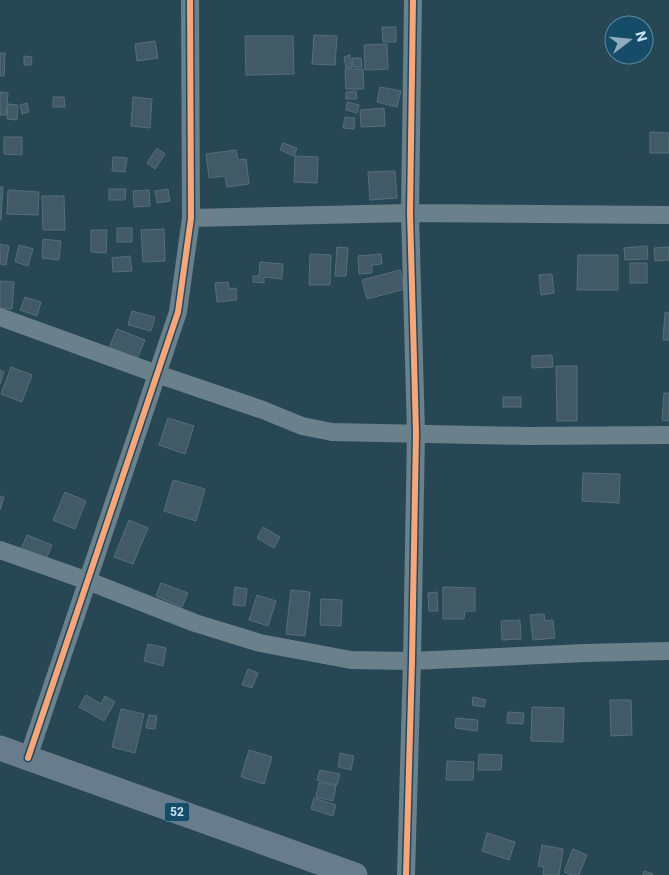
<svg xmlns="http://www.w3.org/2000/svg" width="669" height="875" font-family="Roboto,sans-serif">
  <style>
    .building { fill: #425a66; stroke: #566e7a }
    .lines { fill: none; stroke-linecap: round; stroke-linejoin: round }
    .minor { stroke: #6a818c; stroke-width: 18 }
    .highway { stroke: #697c8b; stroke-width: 25 }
    .cycleway-casing { stroke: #154d68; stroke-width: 9 }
    .cycleway { stroke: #fda474; stroke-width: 6 }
    .labels { text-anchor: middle; stroke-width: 4; stroke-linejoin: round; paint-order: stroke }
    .shield { fill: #154d68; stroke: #92b6c9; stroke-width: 1 }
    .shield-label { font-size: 12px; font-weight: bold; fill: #c8e3f3 }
  </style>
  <rect width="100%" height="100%" fill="#284755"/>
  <path class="building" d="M382,27H396V42H383Z
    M314,35L337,36L335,65L312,64Z
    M245,36H293L294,74L246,75Z
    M155,41L158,58L137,61L135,44Z
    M387,44L388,69L365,70L364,45Z
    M0,53H5L4,76H0Z
    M350,55L352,67L346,68L344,57Z
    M24,56L32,57L31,65H24Z
    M352,58H361L362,67H353Z
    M345,69H363L364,89H346Z
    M380,87L401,91L397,107L377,102Z
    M356,91L357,99H346V92Z
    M0,92L8,93L6,115H0Z
    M53,97H64L65,107H53Z
    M133,97L152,99L150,128L131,126Z
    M347,102L359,105L357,113L346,110Z
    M27,103L29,112L22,114L20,105Z
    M8,104L18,105L17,120L7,119Z
    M384,108L385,126L361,127L360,110Z
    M345,117L355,118L354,129L343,128Z
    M650,132L669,133V153H650Z
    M4,137H22V155L4,154Z
    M283,143L297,148L294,156L280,150Z
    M157,148L165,154L155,169L147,163Z
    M236,150L238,160L246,159L249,184L227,187L225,176L209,178L206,154Z
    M295,156L318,157L317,183L294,182Z
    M113,157L127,158L125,172L112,171Z
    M395,171L397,198L370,200L368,172Z
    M0,187H3L1,220H0Z
    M109,189H126L125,200H109Z
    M168,189L170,201L157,203L155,191Z
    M8,190L39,192L38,215L7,214Z
    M149,190L150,206L134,207L133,191Z
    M42,196H64L65,230H43Z
    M117,228H132V242H117Z
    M164,229L165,261L143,262L141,230Z
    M91,230H107L106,253L91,252Z
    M43,239L61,241L59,260L42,258Z
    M0,244L9,246L6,265L0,264Z
    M19,245L33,249L28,266L15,262Z
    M647,246L648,259L625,260L624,248Z
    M337,247L348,248L346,276H335Z
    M669,247V260L655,261L654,248Z
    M310,254L331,255L330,285H309Z
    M381,254L382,264L372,265V273L359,274L358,256Z
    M578,255H618V290H577Z
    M130,256L132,271L113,272L112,258Z
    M260,262L283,264L282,279L264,277V283L253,282V276H259Z
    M630,263H647V283H630Z
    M400,270L405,289L367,299L362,280Z
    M552,274L554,293L541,295L539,275Z
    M0,281L14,282L12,309L0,308Z
    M228,282L229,289L236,288L237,300L217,302L215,283Z
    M25,297L41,302L37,316L20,310Z
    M132,311L155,317L151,331L128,325Z
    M665,312L669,313V340H663Z
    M117,329L145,340L137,359L109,348Z
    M552,355L553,367L532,368V356Z
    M556,366H577V421H557Z
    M11,367L32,375L22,402L1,394Z
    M0,370L4,372L0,384Z
    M664,393H669V421L662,420Z
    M503,397H521V407H503Z
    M168,418L194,426L185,454L159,445Z
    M583,473L620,474L619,503L582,501Z
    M173,480L205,489L196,521L164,511Z
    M65,492L86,501L75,529L53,520Z
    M0,496L4,497L0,510Z
    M129,520L148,528L133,564L114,557Z
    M263,527L280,537L274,548L257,538Z
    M27,535L52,545L46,559L21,549Z
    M161,583L188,593L182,607L156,596Z
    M235,587L247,589L245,606L233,605Z
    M443,587L475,588V611H465L464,619H443Z
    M291,590L310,592L305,636L286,634Z
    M437,592L438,611H429L428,593Z
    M257,595L276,601L268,626L249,620Z
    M321,599L342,600L341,626L320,625Z
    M544,614L545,621L553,620L555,638L533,640L530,615Z
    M520,620L521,639L502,640L501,621Z
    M148,644L166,648L163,666L144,661Z
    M248,669L258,673L252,688L242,685Z
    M86,695L101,704L105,696L115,702L104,721L79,707Z
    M473,697L486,700L484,707L472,705Z
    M610,700H631L632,735L611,736Z
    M532,707L564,708L563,742L531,741Z
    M121,709L144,714L135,753L112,747Z
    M508,712L524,713L523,724L507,723Z
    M149,715L157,716L155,729L146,728Z
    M456,718L478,720L477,731L455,728Z
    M249,750L272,757L264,784L241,777Z
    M340,753L354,756L351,770L338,767Z
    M479,754L502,755L501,770H478Z
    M447,761L474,762L473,780H446Z
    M320,770L340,774L337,785L317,780Z
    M319,782L336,786L333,801L316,797Z
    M314,798L336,805L333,816L311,809Z
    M487,833L515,842L509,860L482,851Z
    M542,845L563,849L559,875H543L544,867L538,866Z
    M573,849L587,855L579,875H571L564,872Z
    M644,871L653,874L652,875H643Z"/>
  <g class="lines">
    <path class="minor" d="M191,218L410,213L669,215
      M0,317L157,374L263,410L302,426L332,432L527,436L669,435
      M0,550L88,581L195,623L260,643L351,660L412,661L585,653L669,651
      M28,758L178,312L191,218L190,0
      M406,875L412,661L416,433L410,213L413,0"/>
    <path class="highway" d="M0,748L355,875"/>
    <defs>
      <path id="cycleway" d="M28,758L178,312L191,218L190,0
        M406,875L412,661L416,433L410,213L413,0"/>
    </defs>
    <use href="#cycleway" class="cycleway-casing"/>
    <use href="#cycleway" class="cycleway"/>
  </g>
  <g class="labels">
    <rect class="shield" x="164.5" y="802.5" width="25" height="19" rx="4"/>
    <g class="shield-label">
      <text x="177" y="816">52</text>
    </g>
  </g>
  <g transform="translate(629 40) rotate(74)"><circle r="24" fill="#154d68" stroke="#5d89a0"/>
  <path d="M0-4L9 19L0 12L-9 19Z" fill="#90acbc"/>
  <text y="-8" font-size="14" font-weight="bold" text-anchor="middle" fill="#c8e3f3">N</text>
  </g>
</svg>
